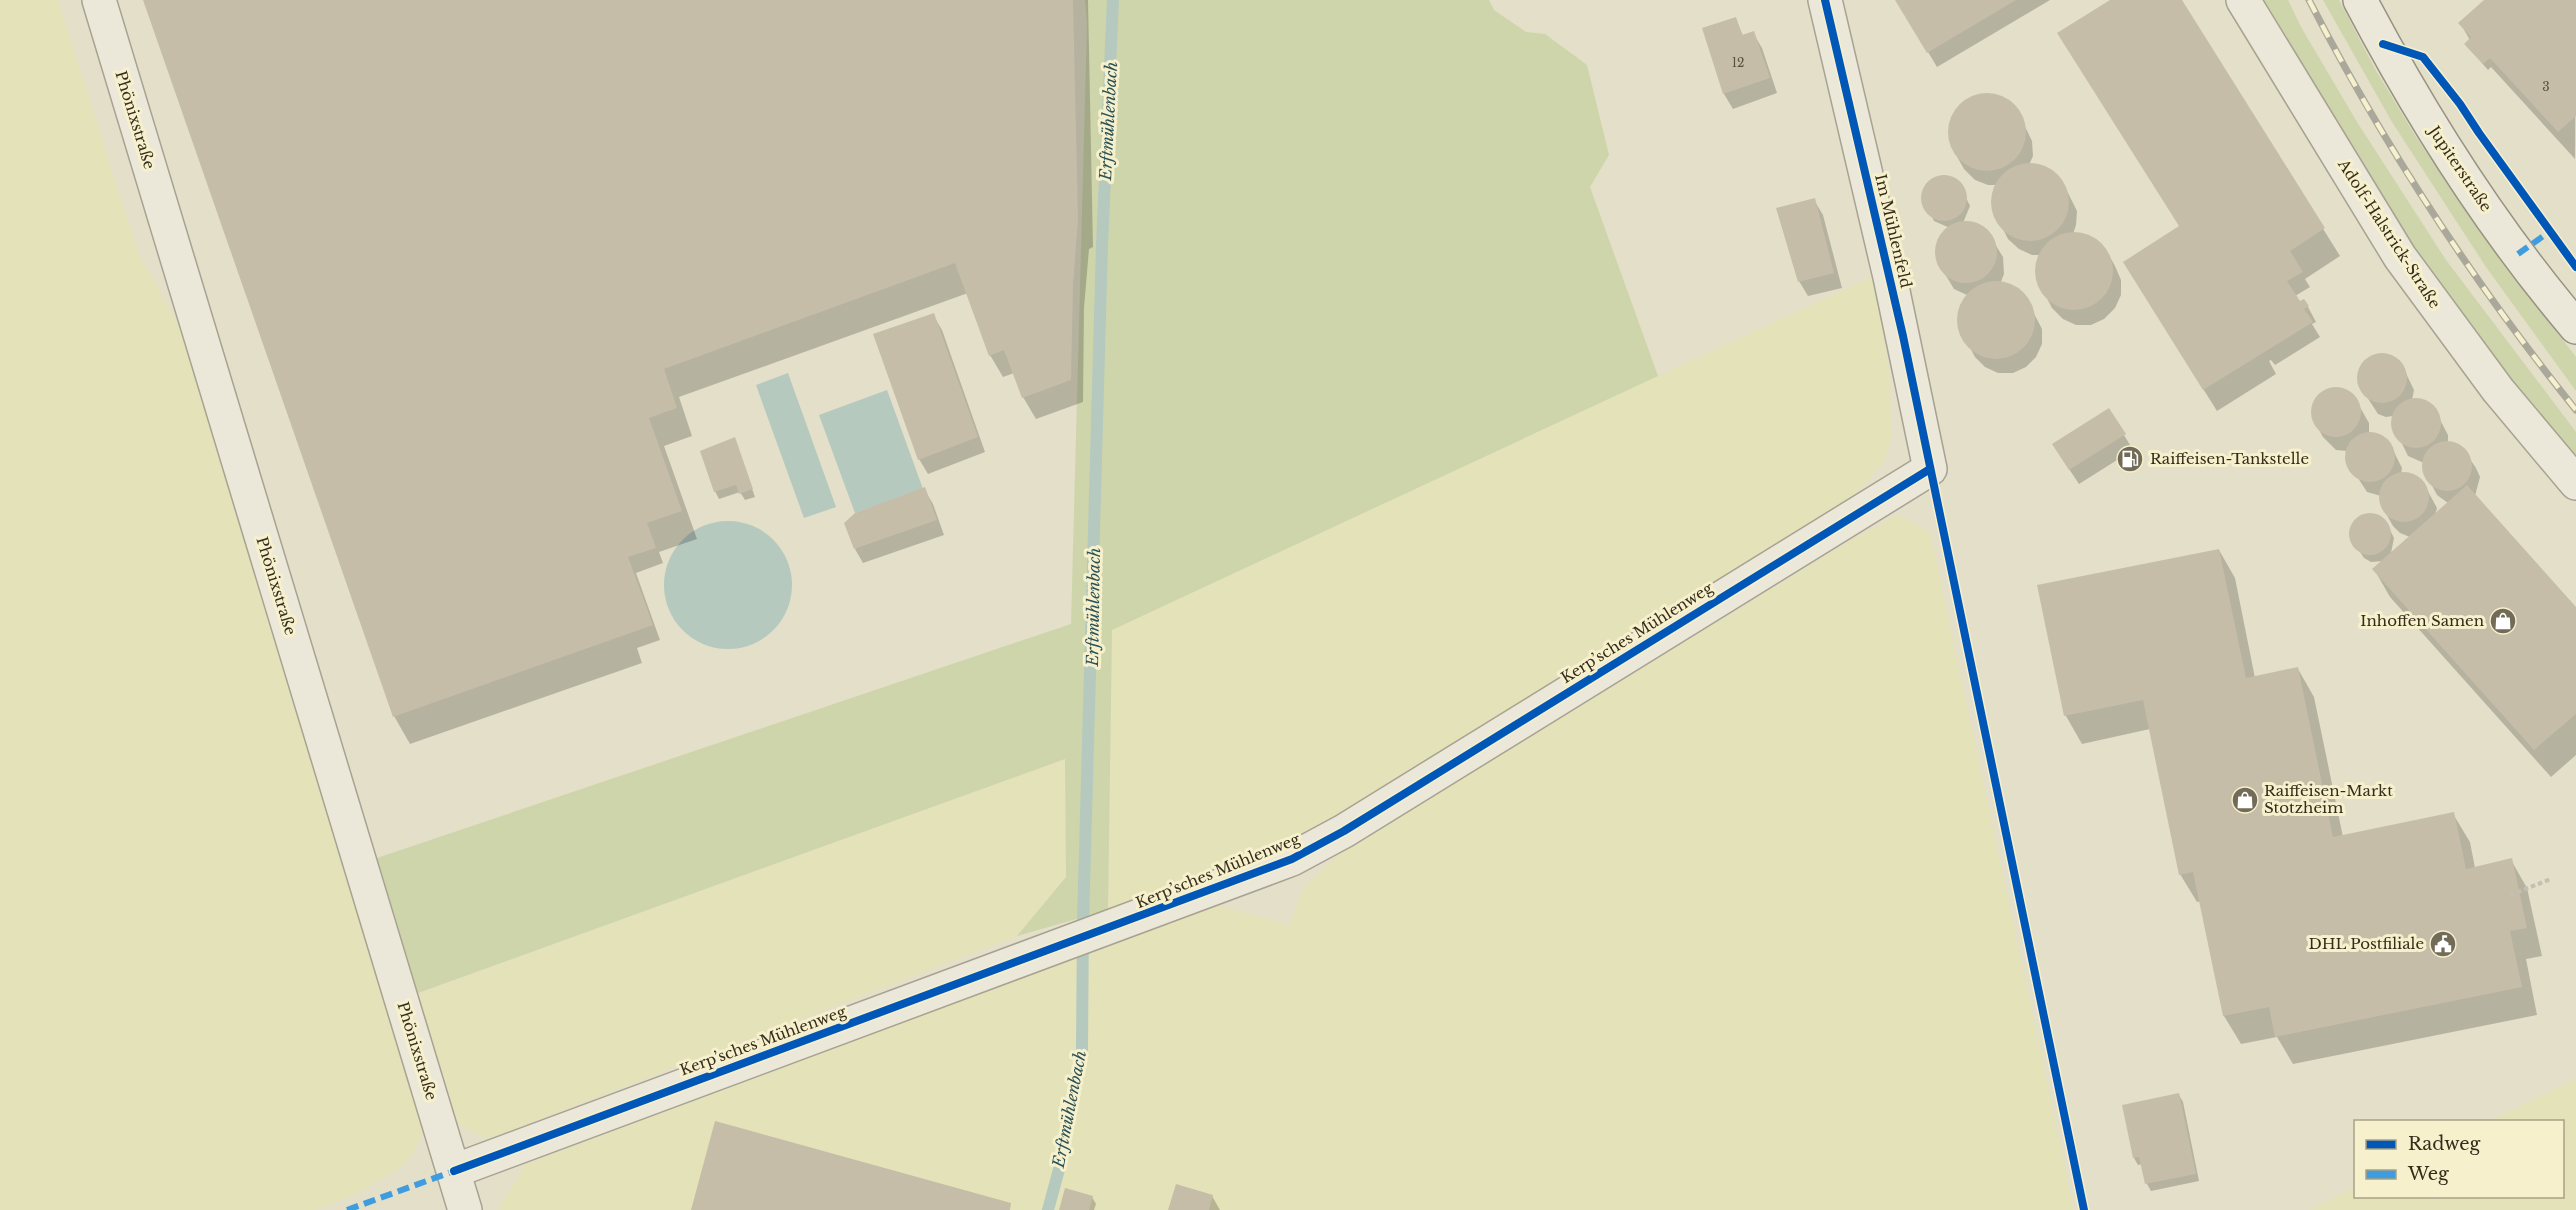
<svg xmlns="http://www.w3.org/2000/svg" width="2576" height="1210" font-family="'Libre Baskerville',serif">
  <style>
    .farmland { fill: #e4e2b8 }
    .green { fill: #ced5aa }
    .water { fill: #b5c9bf }
    .shadow { fill: #0003 }
    .lines { fill: none; stroke-linecap: round; stroke-linejoin: round }
    .stream { stroke: #b5c9bf; stroke-width: 12 }
    .building { fill: #c6bda9 }
    .street-casing { stroke: #a7a292; stroke-width: 36 }
    .secondary-casing { stroke: #979282; stroke-width: 36 }
    .path { stroke: #c3bfb1; stroke-width: 4; stroke-dasharray: 4.5 3; stroke-linecap: butt }
    .street { stroke: #ebe8da; stroke-width: 33 }
    .secondary { stroke: #ebe8da; stroke-width: 33 }
    .rail-casing { stroke: #aaa79b; stroke-width: 7 }
    .rail { stroke: #f6f0cd; stroke-width: 4.5; stroke-dasharray: 14; stroke-linecap: butt }
    .quiet { stroke: #3e9cdf; stroke-width: 6; stroke-dasharray: 12 6; stroke-linecap: butt }
    .cycleway-casing { stroke: #f6f0cd; stroke-width: 11 }
    .cycleway { stroke: #0057b8; stroke-width: 8 }
    .labels { text-anchor: middle; stroke-width: 6; stroke-linejoin: round; paint-order: stroke }
    .number-label { font-size: 12px; fill: #59503e }
    .street-label { font-size: 15px; fill: #352c1b; stroke: #f6f0cd }
    .poi-label { font-size: 15px; fill: #352c1b; stroke: #f6f0cd; text-anchor: start }
    .water-label { font-size: 16px; font-style: italic; fill: #2a5155; stroke: #f6f0cd }
  </style>
  <rect width="100%" height="100%" fill="#e3dfc8"/>
  <path class="farmland" d="M0,0H58L138,253L185,336L228,484L423,1126L418,1144L405,1164L359,1193L316,1210H0Z
    M1874,276L1890,379L1891,439L1883,463L1854,495L1826,516L1279,854L1108,910L1112,630Z
    M1899,515L1930,532L2074,1210H498L526,1164L1216,905L1289,925L1305,886L1341,853L1858,536Z
    M1065,759L1066,877L1017,936L487,1139L458,1124L418,994Z
    M2576,1079V1210H2309L2355,1187L2356,1196H2562V1122L2490,1121Z"/>
  <path class="green" d="M1085,0H1489L1494,10L1526,32L1545,34L1587,65L1609,155L1590,187L1658,376L1112,630L1108,910L1017,936L1066,877L1065,759L418,993L377,858L1071,624L1087,24Z
    M2260,0H2288L2301,27L2357,122L2446,260L2576,432V459L2475,334L2411,242Z
    M2323,0H2339L2375,69L2416,137L2508,269L2576,357V391L2486,267L2392,122Z"/>
  <path class="water" d="M788,373L836,507L804,518L756,385Z
    M887,390L923,489L855,513L819,415Z
    M664 585a64 64 0 1 1 128 0a64 64 0 1 1-128 0Z"/>
  <path class="shadow" d="M144,0H1088L1093,247L1089,249L1084,308L1083,402L1036,419L1023,397L1014,373L1003,377L990,355L968,293L679,397L692,436L664,446L697,539L659,552L663,563L636,573L660,640L637,648L642,663L410,744L394,716Z
    M1897,0H2050L1937,67Z
    M2112,0H2180L2340,256L2305,279L2310,287L2295,296L2299,303L2304,301L2308,307L2316,322L2312,324L2320,337L2275,365L2271,360L2269,361L2276,374L2217,411L2138,285L2224,301Z
    M2486,0H2576L2575,159L2491,67L2488,70L2466,45L2470,40L2460,23Z
    M1736,19L1743,36L1753,33L1762,48L1777,93L1733,109L1724,94L1709,48Z
    M1979,95L1994,96L2007,101L2018,112L2032,141L2033,156L2029,165H2038L2052,171L2062,181L2077,211L2076,225L2073,234H2082L2095,240L2106,250L2115,266L2121,280V295L2115,308L2104,319L2091,325H2076L2063,319L2052,308L2037,279V264L2041,255H2032L2019,249L2008,239L1993,209V194L1997,185H1988L1975,180L1964,169L1955,153L1950,140V125L1955,112L1966,101Z
    M1940,177L1952,179L1959,183L1970,206L1963,223L1977,225L1987,231L2003,257L2004,274L2000,284L2017,290L2027,300L2042,329V344L2036,357L2026,367L2013,373H1998L1985,367L1975,357L1959,327L1960,313L1969,296L1954,289L1939,264L1936,252L1938,241L1950,228L1934,221L1923,198L1924,190L1929,183Z
    M1814,200L1823,215L1842,288L1808,296L1799,281Z
    M933,315L942,330L985,452L928,474L919,459Z
    M2377,355H2386L2395,359L2402,365L2414,390L2412,400L2429,404L2435,410L2448,435V442L2461,446L2476,468L2480,477L2475,496L2576,609V755L2551,777L2390,597L2374,569L2383,561L2371,562L2364,558L2351,538L2354,523L2366,514L2381,517L2390,530L2394,538L2391,553L2410,537L2400,533L2393,526L2384,510L2381,496L2367,492L2347,461V451L2336,450L2323,437L2314,421V402L2319,395L2327,390L2336,388L2353,395L2369,423V433L2384,437L2390,444L2402,468L2401,474L2417,477L2424,484L2437,508L2435,515L2448,503L2437,495L2424,470V463L2408,456L2392,423L2393,416L2386,417L2378,414L2358,383V374L2362,365Z
    M2124,435L2133,450L2079,484L2063,460Z
    M734,439L755,497L745,500L740,492L719,499L715,491Z
    M924,489L933,504L944,535L863,563L855,549Z
    M2219,550L2235,578L2255,678L2298,669L2314,697L2343,837L2453,814L2470,842L2475,868L2511,860L2527,888L2542,956L2526,959L2537,1015L2293,1064L2277,1037L2241,1044L2224,1016L2201,901L2197,902L2180,874L2150,729L2082,744L2066,716L2039,586Z
    M2179,1095L2183,1102L2199,1181L2151,1191L2147,1184L2142,1164L2138,1165L2134,1158Z
    M1212,1196L1220,1210H1170Z
    M1092,1197L1096,1204L1094,1210H1060Z"/>
  <g class="lines">
    <path class="stream" d="M1048,1210L1061,1162L1082,1049L1083,922L1102,245L1113,0"/>
  </g>
  <path class="building" d="M143,0H1073L1078,219L1073,285L1071,380L1022,398L1004,350L989,356L955,263L664,369L677,408L649,418L682,511L647,523L656,548L628,557L653,625L393,717Z
    M1895,0H2016L1927,53Z
    M2110,0H2182L2325,228L2290,251L2303,272L2287,281L2300,301L2304,299L2309,306L2304,309L2313,322L2203,390L2123,262L2179,226L2057,33Z
    M2484,0H2576V116L2558,132L2490,58L2483,64L2464,44L2471,37L2458,23Z
    M1736,17L1742,35L1754,31L1770,78L1723,94L1702,28Z
    M1948 132a39 39 0 1 1 78 0a39 39 0 1 1-78 0Z
    M1991 202a39 39 0 1 1 78 0a39 39 0 1 1-78 0Z
    M1921 198a23 23 0 1 1 46 0a23 23 0 1 1-46 0Z
    M1815,198L1834,273L1798,282L1776,208Z
    M1935 252a31 31 0 1 1 62 0a31 31 0 1 1-62 0Z
    M2035 271a39 39 0 1 1 78 0a39 39 0 1 1-78 0Z
    M1957 320a39 39 0 1 1 78 0a39 39 0 1 1-78 0Z
    M934,313L978,437L918,460L873,334Z
    M2357 378a25 25 0 1 1 50 0a25 25 0 1 1-50 0Z
    M2311 412a25 25 0 1 1 50 0a25 25 0 1 1-50 0Z
    M2391 423a25 25 0 1 1 50 0a25 25 0 1 1-50 0Z
    M2109,408L2126,434L2069,470L2052,444Z
    M2345 457a25 25 0 1 1 50 0a25 25 0 1 1-50 0Z
    M735,437L753,489L739,494L736,485L714,492L700,451Z
    M2422 466a25 25 0 1 1 50 0a25 25 0 1 1-50 0Z
    M2379 497a25 25 0 1 1 50 0a25 25 0 1 1-50 0Z
    M2467,485L2576,607V714L2534,750L2372,569Z
    M925,487L937,520L854,549L844,523L855,513Z
    M2349 534a21 21 0 1 1 42 0a21 21 0 1 1-42 0Z
    M2219,549L2246,678L2298,667L2333,837L2454,812L2466,869L2512,858L2527,928L2510,931L2522,987L2275,1037L2269,1007L2223,1016L2193,872L2179,875L2143,700L2064,716L2037,585Z
    M2179,1093L2196,1174L2145,1184L2139,1157L2133,1158L2122,1105Z
    M715,1121L1011,1203L1010,1210H691Z
    M1176,1184L1213,1195L1209,1210H1168Z
    M1065,1188L1093,1196L1089,1210H1059Z"/>
  <g class="lines">
    <defs>
      <path id="street" d="M99,0L465,1210
        M2243,0L2400,257L2498,390L2576,483
        M454,1171L1292,859L1344,831L1930,469L1890,277L1825,0"/>
      <path id="secondary" d="M2360,0C2421,116 2491,227 2576,327"/>
    </defs>
    <use href="#street" class="street-casing"/>
    <use href="#secondary" class="secondary-casing"/>
    <path class="path" d="M2510,895L2551,879"/>
    <use href="#street" class="street"/>
    <use href="#secondary" class="secondary"/>
    <defs>
      <path id="rail" d="M2309,0C2384,146 2473,282 2576,410"/>
    </defs>
    <use href="#rail" class="rail-casing"/>
    <use href="#rail" class="rail"/>
    <path class="quiet" d="M2518,254L2549,232
      M347,1210L454,1171"/>
    <defs>
      <path id="cycleway" d="M1825,0L1903,336L2084,1210
        M2383,44L2423,57L2460,104L2479,133L2576,267
        M454,1171L1292,859L1344,831L1930,469"/>
    </defs>
    <use href="#cycleway" class="cycleway-casing"/>
    <use href="#cycleway" class="cycleway"/>
  </g>
  <defs>
    <symbol id="fuel-disc" viewBox="-11 -11 22 22"><circle r="9.5" fill="#726b58" stroke="#f6f0cd"/><path d="M-5.5-6h7V0h2V4h1.3V-2.5L3-4.5l.8-.8L6-3V5H2.5V1h-1V6h-7ZM-4.2-4.7v3.2H.2V-4.7Z" fill="#fff"/></symbol>
    <symbol id="shop-disc" viewBox="-11 -11 22 22"><circle r="9.5" fill="#726b58" stroke="#f6f0cd"/><path d="M-5-2.5h2.3a2.7 3.5 0 0 1 5.4 0H5L5.5 6h-11ZM-1.5-2.5h3a1.5 2.3 0 0 0-3 0Z" fill="#fff"/></symbol>
    <symbol id="civic-disc" viewBox="-11 -11 22 22"><circle r="9.5" fill="#726b58" stroke="#f6f0cd"/><path d="M-.6-6.5H3V-4.5H.6V-3L4-1V1h2V6H-6V1h2V-1L-.6-3ZM-1.2 2.5V6h2.4V2.5Z" fill="#fff"/></symbol>
  </defs>
  <g fill-rule="evenodd">
    <use href="#fuel-disc" x="2115" y="444" width="30" height="30"/>
    <use href="#shop-disc" x="2488" y="606" width="30" height="30"/>
    <use href="#shop-disc" x="2230" y="785" width="30" height="30"/>
    <use href="#civic-disc" x="2428" y="929" width="30" height="30"/>
  </g>
  <g class="labels">
    <g class="number-label">
      <text x="1738" y="67">12</text>
      <text x="2546" y="91">3</text>
    </g>
    <g class="street-label">
      <text transform="translate(135 120) rotate(73)" y="5">Phönixstraße</text>
      <text transform="translate(2460 169) rotate(56)" y="5">Jupiterstraße</text>
      <text transform="translate(1893 231) rotate(77)" y="5">Im Mühlenfeld</text>
      <text transform="translate(2389 234) rotate(57)" y="5">Adolf-Halstrick-Straße</text>
      <text transform="translate(276 586) rotate(73)" y="5">Phönixstraße</text>
      <text transform="translate(1637 633) rotate(-32)" y="5">Kerp’sches Mühlenweg</text>
      <text transform="translate(1218 871) rotate(-22)" y="5">Kerp’sches Mühlenweg</text>
      <text transform="translate(763 1041) rotate(-20)" y="5">Kerp’sches Mühlenweg</text>
      <text transform="translate(417 1051) rotate(73)" y="5">Phönixstraße</text>
    </g>
    <g class="poi-label">
      <text x="2150" y="464">Raiffeisen-Tankstelle</text>
      <text x="2484" y="626" text-anchor="end">Inhoffen Samen</text>
      <text x="2264" y="796">Raiffeisen-Markt<tspan x="2264" dy="17">Stotzheim</tspan></text>
      <text x="2424" y="949" text-anchor="end">DHL Postfiliale</text>
    </g>
    <g class="water-label">
      <text transform="translate(1108 121) rotate(-87)" y="6">Erftmühlenbach</text>
      <text transform="translate(1093 607) rotate(-89)" y="6">Erftmühlenbach</text>
      <text transform="translate(1069 1109) rotate(-79)" y="6">Erftmühlenbach</text>
    </g>
  </g>
  <rect x="2354" y="1120" width="210" height="78" fill="#f6f0cd" stroke="#a9a286" stroke-width="1.5"/>
  <rect x="2366" y="1140" width="30" height="9" fill="#0057b8" stroke="#a9a286" stroke-width="1.5"/>
  <text x="2408" y="1150" font-size="18" fill="#352c1b">Radweg</text>
  <rect x="2366" y="1170" width="30" height="9" fill="#3e9cdf" stroke="#a9a286" stroke-width="1.5"/>
  <text x="2408" y="1180" font-size="18" fill="#352c1b">Weg</text>
</svg>
